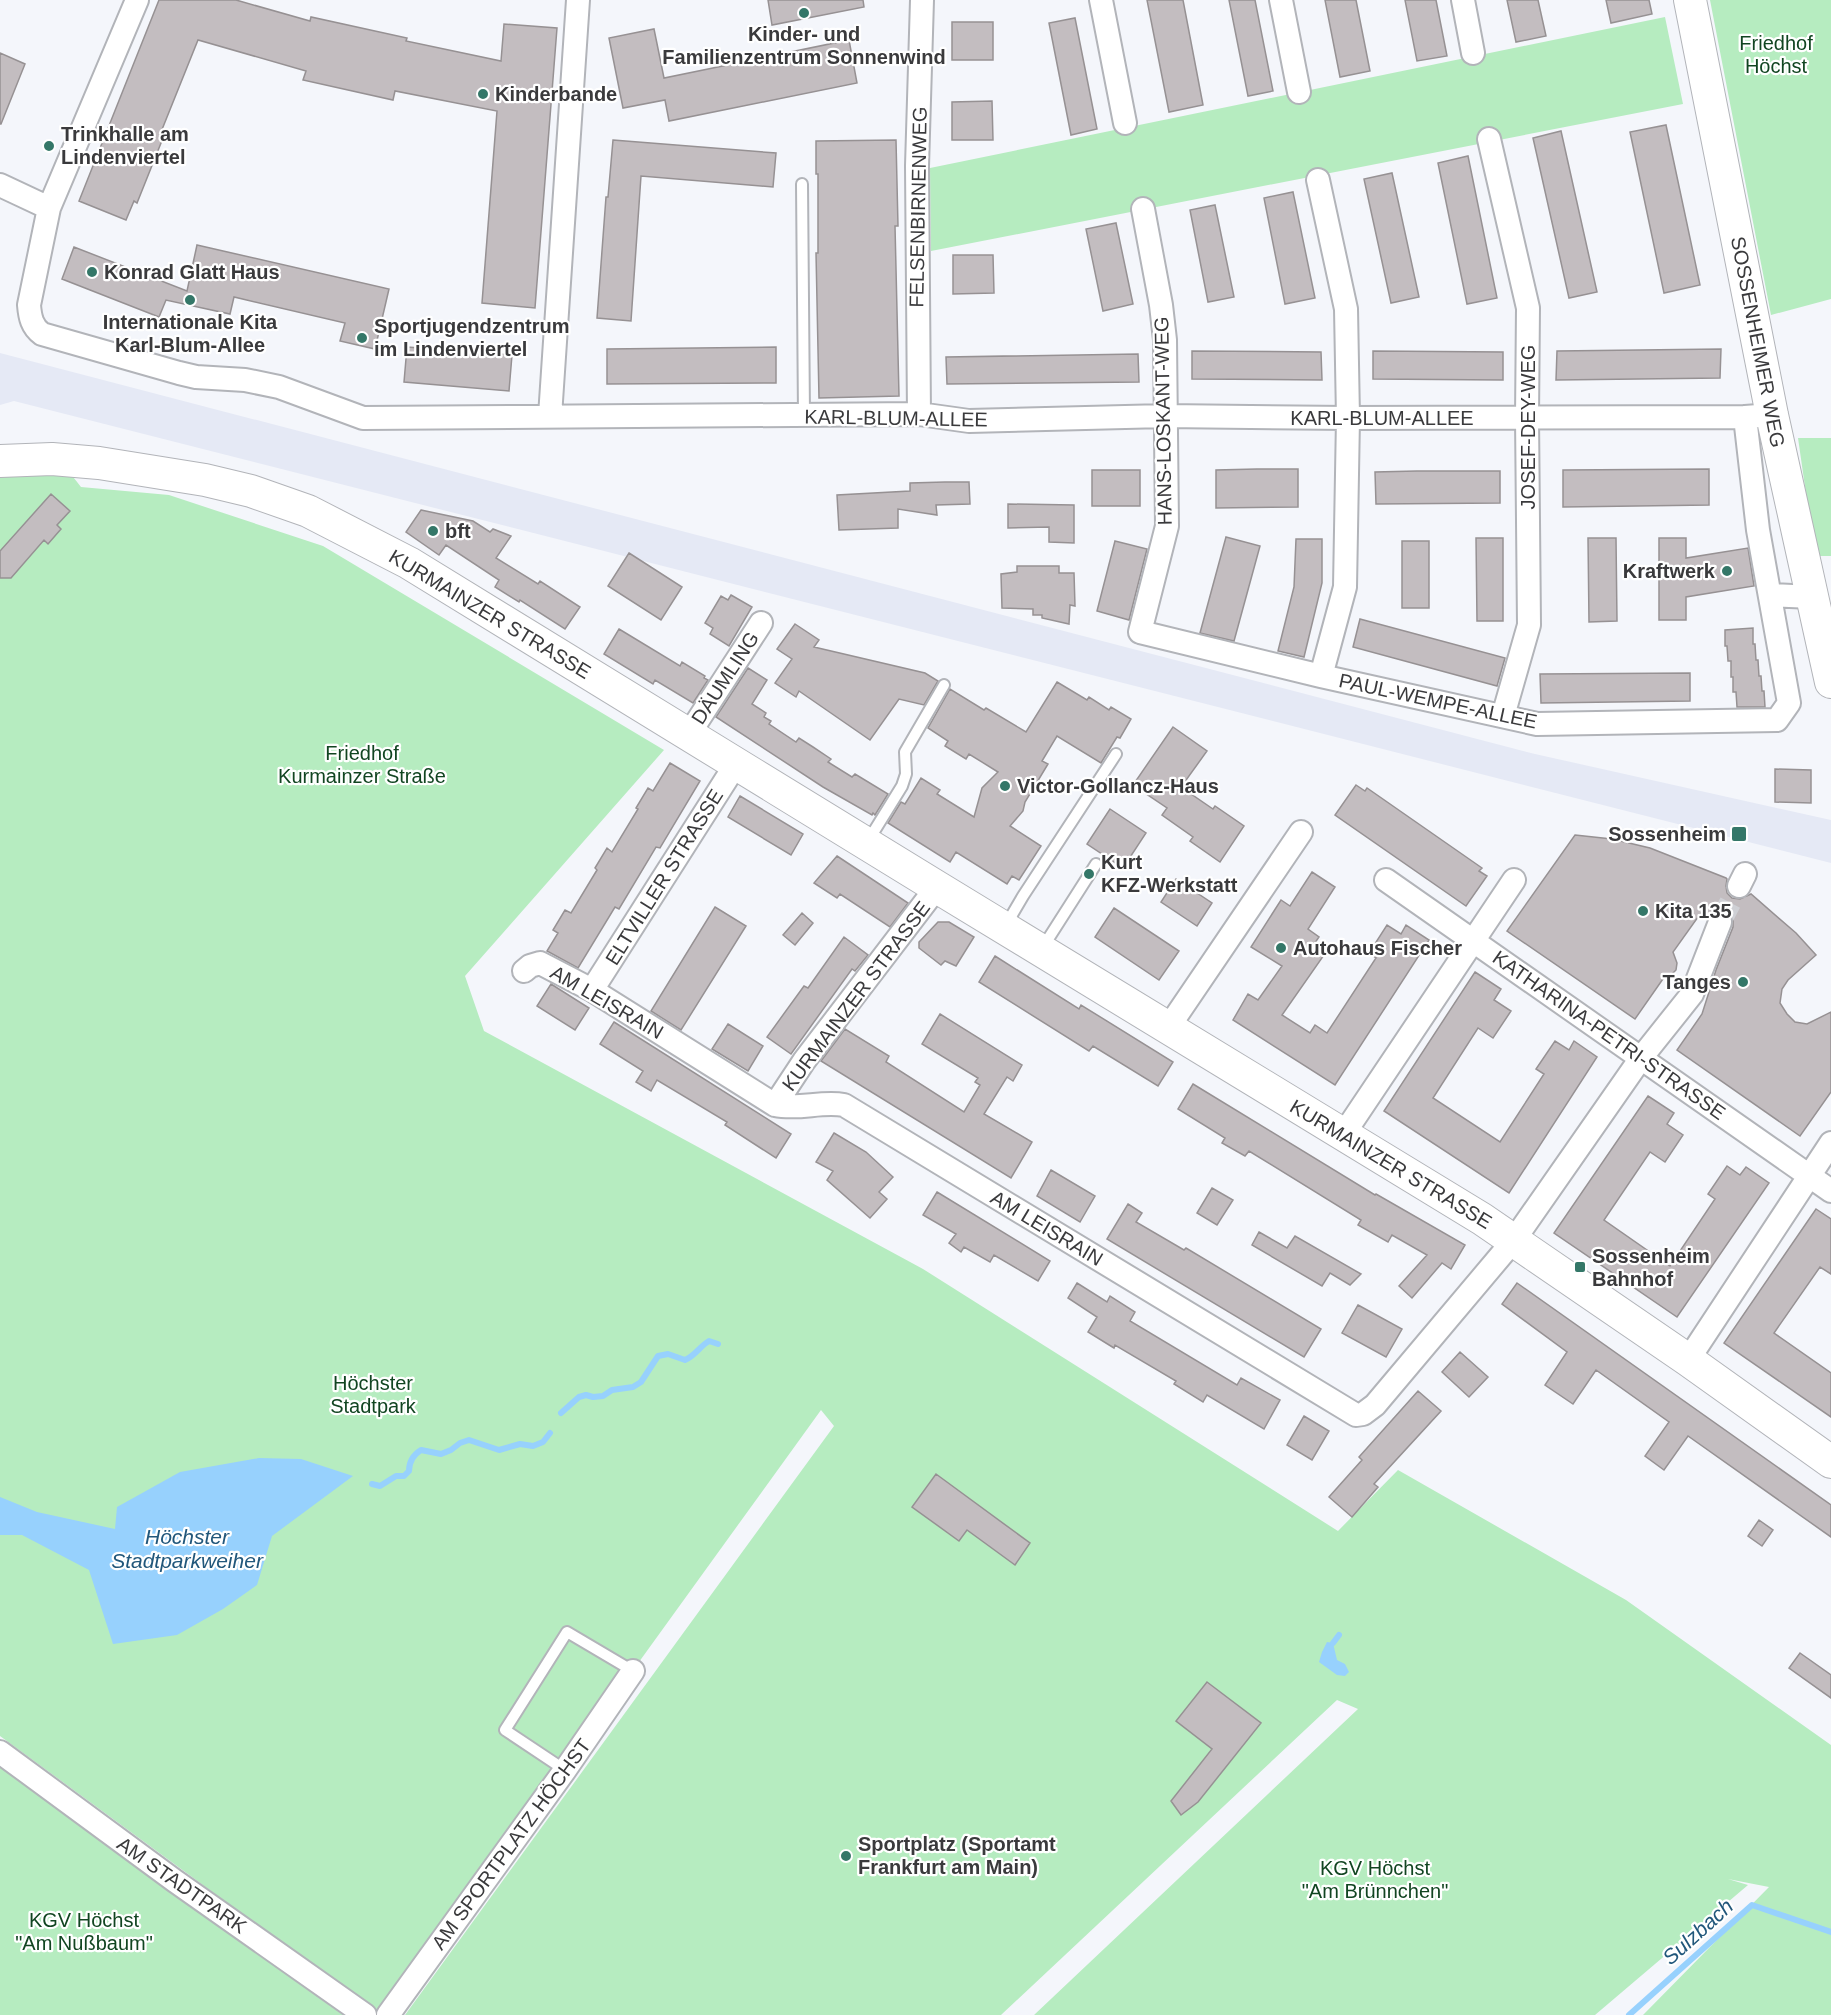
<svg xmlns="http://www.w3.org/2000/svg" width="1831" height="2015" font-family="Arial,sans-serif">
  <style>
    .built { fill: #e5e9f5 }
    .green { fill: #b6ecc0 }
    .water { fill: #97d1fd }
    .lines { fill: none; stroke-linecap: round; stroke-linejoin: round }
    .stream { stroke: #97d1fd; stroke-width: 6 }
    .building { fill: #c3bdc0; stroke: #969193; stroke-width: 1.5 }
    .street-tunnel { stroke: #cfd0d5; stroke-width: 22; stroke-dasharray: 22 11; stroke-linecap: butt }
    .lane-casing { stroke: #b2b4b9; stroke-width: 14 }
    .street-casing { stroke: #b2b4b9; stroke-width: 26 }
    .secondary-casing { stroke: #b2b4b9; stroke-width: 34 }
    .lane { stroke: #fff; stroke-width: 10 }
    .street { stroke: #fff; stroke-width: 22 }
    .secondary { stroke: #fff; stroke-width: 32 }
    .poi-dot { fill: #347768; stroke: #fff; stroke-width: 2 }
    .labels { text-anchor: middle; stroke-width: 4.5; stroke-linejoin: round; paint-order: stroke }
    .poi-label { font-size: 20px; font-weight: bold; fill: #3a3a3c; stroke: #fff; text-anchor: start }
    .park-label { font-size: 20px; fill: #114521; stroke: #fff }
    .street-label { font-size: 20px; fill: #3a3a3c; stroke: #fff }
    .water-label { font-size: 21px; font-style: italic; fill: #21577b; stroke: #fff }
  </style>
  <rect width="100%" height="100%" fill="#f4f6fb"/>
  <path class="built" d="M0,353L1535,754L1831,820V863L14,401L0,405Z"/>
  <path class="green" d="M1710,0H1831V299L1771,315Z
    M1665,17L1683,104L931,251L930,168Z
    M1798,438H1831V556H1815Z
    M70,473L81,487L169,495L323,546L664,750L465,976L484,1031L923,1269L1338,1531L1398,1470L1626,1600L1831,1745V2015H1643L1769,1887L1728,1879L1748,1885L1595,2015H1034L1358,1709L1337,1700L1001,2015H405L834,1426L821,1410L384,2015H380L0,1736V476Z
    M0,1766L343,2015H0Z"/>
  <path class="water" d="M259,1458L301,1459L353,1476L272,1536L257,1585L223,1609L177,1635L113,1644L89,1570L22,1535H0V1497L37,1512L115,1529L117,1507L180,1472Z
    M1327,1642L1333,1643L1337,1660L1345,1664L1349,1672L1345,1676L1337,1675L1319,1662L1322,1652Z"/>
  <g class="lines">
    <path class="stream" d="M561,1413L579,1397L586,1395L593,1397L603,1396L612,1390L633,1387L641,1382L658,1356L668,1354L685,1360C696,1355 699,1347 709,1341L718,1344
      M372,1484L380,1486L396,1476H404L409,1471C409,1461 413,1455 421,1450L441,1454L451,1450L460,1443L469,1440L499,1450L520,1444L533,1446L543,1442L550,1433
      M1333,1643L1339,1635
      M1629,2015L1752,1905L1831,1932"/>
  </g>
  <path class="building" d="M159,0H236L310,21L311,17L407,38L406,41L501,61L504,24L557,28L535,308L482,303L497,111L395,91L393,100L303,80L306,71L198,40L159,137L163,138L137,203L134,201L126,220L79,201Z
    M768,0H863L864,7L772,25Z
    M1147,0H1183L1203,105L1169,112Z
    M1229,0H1255L1273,91L1248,96Z
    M1325,0H1356L1370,71L1340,77Z
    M1405,0H1436L1447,56L1417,61Z
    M1507,0H1538L1546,36L1516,42Z
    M1606,0H1649L1652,14L1611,23Z
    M1075,18L1097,129L1071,135L1049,23Z
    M952,22H993V60H952Z
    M654,29L664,78L849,40L857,83L669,121L665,100L623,108L609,38Z
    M0,53L25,64L1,124H0Z
    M992,101L993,140H952V102Z
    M1666,125L1700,285L1664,293L1630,132Z
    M1561,131L1597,292L1569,298L1533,138Z
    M613,140L776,153L773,187L641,176L631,321L597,318L606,197H608Z
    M896,140L898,226H895L899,396L819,398L816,253H818V174H816V141Z
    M1468,156L1497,298L1467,304L1438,163Z
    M1392,173L1419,297L1391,303L1364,179Z
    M1293,192L1315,298L1285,304L1264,198Z
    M1215,205L1234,297L1208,302L1190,210Z
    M1116,223L1133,304L1103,311L1086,229Z
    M197,245L389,289L375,349L340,341L345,323L234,297L230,314L166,300L159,317L62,279L74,247L187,291Z
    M953,255H993L994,293L953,294Z
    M407,347L512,355L509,391L404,382Z
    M776,347V383L607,384V349Z
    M1721,349L1720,378L1556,380L1557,351Z
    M1192,351L1321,352L1322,380L1192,379Z
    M1373,351L1503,352V380L1373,379Z
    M1138,354L1139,382L947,384L946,357Z
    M1257,469H1298V507L1216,508V470Z
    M1709,469V505L1563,507V470Z
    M1092,470H1140V506H1092Z
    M1417,471H1500V503L1376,504L1375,472Z
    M945,482H969L970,504L936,505L937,515L898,509V528L839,530L837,495L910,491V483Z
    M51,494L70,511L57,525L61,529L48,544L44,540L11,578H0V551Z
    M1008,504L1074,505V543L1049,542V527L1008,528Z
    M421,510L473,521L490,532L493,529L511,536L496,558L538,584L540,581L580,607L565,629L520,600L519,602L495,587L499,580L446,545L439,555L406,532Z
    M1226,537L1260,546L1234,641L1200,633Z
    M1476,538H1503V621H1477Z
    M1588,538H1616L1617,621L1589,622Z
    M1659,538H1686V558L1748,548L1754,586L1686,597V620H1659Z
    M1296,539H1322V583L1304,657L1278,651L1294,587Z
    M1115,541L1147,549L1129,620L1097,611Z
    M1402,541H1429V608H1402Z
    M629,553L682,587L661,620L608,586Z
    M1017,566H1059V573H1074L1075,606L1070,605L1069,624L1042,618V615H1033V609L1002,608L1001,574L1017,572Z
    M731,595L752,607L729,646L710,634L713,628L705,623L721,596L728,600Z
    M1360,619L1505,658L1497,686L1353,647Z
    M795,624L819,640L814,647L925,673L938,681L924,705L899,699L870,740L799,691L796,697L775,683L792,659L777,649Z
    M1753,628V644H1755L1756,660H1758L1759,676H1761L1762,691H1764L1765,707H1737L1736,692H1733V677H1731V661H1728L1727,646H1725V630Z
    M619,629L680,666L682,662L705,676L704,678L708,680L693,703L655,680L653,684L604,654Z
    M748,668L767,680L752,704L766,713L764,717L771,721L769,724L796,742L799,738L813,747L831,759L828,762L852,777L855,774L888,794L875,815L873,813L872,815L823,787L716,717Z
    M1690,673V701L1541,703L1540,674Z
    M1057,682L1087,700L1089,697L1109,710L1111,707L1131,719L1120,738L1117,737L1101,763L1057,736L1042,761L1048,764L1025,802L1023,811L1010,826L1041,846L1019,880L1012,876L1007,884L956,852L950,862L888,823L901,802L905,804L921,778L940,790L937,794L974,817L982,788L998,772L969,754L966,759L945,746L948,741L928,728L950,689L984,710L986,708L1026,732Z
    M1173,727L1207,751L1181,787L1213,809L1215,806L1244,826L1220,862L1190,841L1193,837L1162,815L1167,808L1133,785Z
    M670,763L700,781L660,848L656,847L619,909L615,907L578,968L547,951L558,933L553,930L565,910L571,913L597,870L595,868L607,848L612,852L638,809L636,808L648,788L653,791Z
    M1775,769L1811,770V803L1775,802Z
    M1356,785L1365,791L1367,788L1482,868L1479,871L1487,876L1466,906L1335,815Z
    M740,796L803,834L791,855L728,817Z
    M1110,809L1146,833L1123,868L1087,844Z
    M1575,835L1612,839L1650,848L1726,878L1727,879L1726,886L1727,893L1732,898L1740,899L1751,894L1796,933L1816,955L1788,980L1782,989L1780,1003L1787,1014L1795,1022L1807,1024L1831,1012V1092L1800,1136L1677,1050L1702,1014L1716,970L1733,927V919L1731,914L1725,910L1717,909L1709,914L1703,910L1673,952L1677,963L1676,970L1671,975L1665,976L1635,1019L1507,931Z
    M837,856L908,903L890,927L840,894L837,898L814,883Z
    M1312,872L1335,887L1308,929L1319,937L1312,947L1324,955L1282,1015L1310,1033L1315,1025L1327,1033L1376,958L1369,953L1387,925L1401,934L1406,925L1429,940L1335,1085L1233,1020L1248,994L1258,1000L1282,966L1251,947L1281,900L1290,906Z
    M1176,879L1212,903L1197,926L1161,902Z
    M715,907L746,926L681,1030L651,1011Z
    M1114,908L1179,951L1159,980L1095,937Z
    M802,913L813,923L795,945L783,935Z
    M938,922H949L974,937L956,966L945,961L941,965L919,948V942Z
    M844,937L868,955L855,971L852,969L791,1054L767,1037L804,986L808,988Z
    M995,956L1079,1009L1081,1005L1173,1062L1158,1086L1093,1046L1089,1051L979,982Z
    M1475,972L1501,989L1494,1000L1511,1011L1493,1038L1478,1028L1433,1098L1500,1142L1544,1074L1536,1069L1555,1041L1569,1050L1574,1041L1597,1057L1509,1193L1384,1111Z
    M551,984L589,1008L575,1030L537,1006Z
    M940,1014L1022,1065L1013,1081L1007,1077L984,1114L1032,1142L1011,1178L821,1061L845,1029L889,1056L886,1062L964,1112L980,1085L975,1082L978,1078L922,1044Z
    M614,1022L791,1134L776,1158L725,1125L727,1122L657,1080L651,1091L636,1082L643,1071L600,1044Z
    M728,1024L763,1046L748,1071L712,1049Z
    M1193,1084L1375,1195L1376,1194L1465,1245L1451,1269L1442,1263L1412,1298L1399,1286L1427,1255L1392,1235L1388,1242L1358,1225L1361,1220L1249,1151L1245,1156L1222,1143L1225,1138L1178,1109Z
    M1648,1096L1674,1113L1667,1124L1683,1135L1665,1162L1650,1152L1604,1220L1670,1266L1715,1199L1708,1194L1727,1166L1740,1175L1746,1167L1769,1183L1677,1317L1554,1233Z
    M834,1133L866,1152L893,1177L879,1192L887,1199L870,1218L827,1180L833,1171L816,1162Z
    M1051,1170L1095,1196L1080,1222L1037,1196Z
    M1212,1188L1233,1200L1217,1225L1197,1213Z
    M937,1192L1050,1261L1038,1281L994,1255L990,1262L964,1247L961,1252L949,1243L956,1234L923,1215Z
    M1128,1204L1142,1213L1136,1222L1184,1250L1186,1248L1321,1329L1304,1357L1107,1239Z
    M1816,1209L1831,1219V1274L1820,1267L1774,1333L1831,1373V1417L1724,1343Z
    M1259,1232L1287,1248L1295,1236L1361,1274L1350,1285L1330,1273L1322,1286L1252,1245Z
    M1077,1283L1107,1302L1110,1296L1135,1312L1130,1321L1237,1385L1241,1378L1280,1400L1264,1429L1207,1395L1203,1402L1174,1384L1176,1381L1115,1345L1114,1348L1088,1332L1097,1317L1068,1298Z
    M1517,1283L1831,1505V1537L1688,1436L1664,1470L1645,1456L1669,1422L1596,1370L1573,1404L1545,1385L1567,1352L1502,1304Z
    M1358,1305L1402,1329L1386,1357L1342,1333Z
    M1460,1352L1488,1377L1469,1397L1442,1372Z
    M1418,1391L1441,1411L1374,1484L1378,1487L1352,1517L1329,1497L1362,1460L1359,1457Z
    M1304,1416L1329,1431L1312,1460L1287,1445Z
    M936,1474L1030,1543L1015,1565L967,1530L959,1541L912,1507Z
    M1759,1520L1773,1530L1762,1546L1748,1536Z
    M1800,1653L1831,1675V1698L1789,1668Z
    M1207,1682L1261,1723L1198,1802L1181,1815L1171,1801L1212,1749L1176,1721Z"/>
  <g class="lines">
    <path class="street-tunnel" d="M1720,922L1739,886"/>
    <defs>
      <path id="lane" d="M802,184L804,415
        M868,841L902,786L906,774L905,752L944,685
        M1006,925L1023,896L1116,754
        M1043,947L1096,864
        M565,1770L505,1730L567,1632L633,1671"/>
      <path id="street" d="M137,0L49,208L29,305C30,317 32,327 42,334L179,373L196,377L245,380L279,387L363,418L919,414L969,421L1165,416L1348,418L1745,417L1772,415
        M1101,0L1125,123
        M1281,0L1299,92
        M1463,0L1473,53
        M1489,139L1528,308L1527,417L1529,625L1503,716
        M1318,180L1346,309L1348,418L1345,587L1321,676
        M0,185L49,208
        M1143,209L1161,305L1165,340L1167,526L1140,632L1321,676L1537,724L1777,720L1789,703L1758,530L1745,417
        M919,414L917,166L922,0
        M550,416L578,0
        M1770,595L1812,597
        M689,734L761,623
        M1386,880L1831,1191
        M1739,886L1745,874
        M524,971L530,966L540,963L592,990L775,1105C799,1110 821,1101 844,1105L1356,1415L1363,1414L1375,1405L1514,1240L1641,1058L1692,994L1720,922
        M592,990L736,764
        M1168,1028L1301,832
        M775,1105L804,1061L937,887
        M1343,1135L1514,880
        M1688,1360L1831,1143
        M0,1752L175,1881L365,2015
        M388,2015L565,1770L633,1671"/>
      <path id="secondary" d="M1690,0L1772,415L1831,682
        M0,461L52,459L99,463L205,480L251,491L308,511L409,563L937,887L1482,1219L1688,1360L1831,1462"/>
    </defs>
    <use href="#lane" class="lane-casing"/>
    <use href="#street" class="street-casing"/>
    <use href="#secondary" class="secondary-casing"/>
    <use href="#lane" class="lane"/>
    <use href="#street" class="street"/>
    <use href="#secondary" class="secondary"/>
  </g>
  <g class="poi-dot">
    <circle cx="804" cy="13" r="6"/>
    <circle cx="483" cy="94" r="6"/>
    <circle cx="49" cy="146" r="6"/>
    <circle cx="92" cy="272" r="6"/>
    <circle cx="190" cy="300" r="6"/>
    <circle cx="362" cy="338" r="6"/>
    <circle cx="433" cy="531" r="6"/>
    <circle cx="1727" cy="571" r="6"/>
    <circle cx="1005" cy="786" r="6"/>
    <rect x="1731" y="826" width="16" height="16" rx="3"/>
    <circle cx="1089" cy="874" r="6"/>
    <circle cx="1643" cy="911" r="6"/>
    <circle cx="1281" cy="948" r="6"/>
    <circle cx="1743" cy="982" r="6"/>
    <rect x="1574" y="1261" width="12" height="12" rx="3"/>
    <circle cx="846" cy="1856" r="6"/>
  </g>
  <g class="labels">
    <g class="poi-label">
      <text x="804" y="41" text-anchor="middle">Kinder- und<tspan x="804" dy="23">Familienzentrum Sonnenwind</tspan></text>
      <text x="495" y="101">Kinderbande</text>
      <text x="61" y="141">Trinkhalle am<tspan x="61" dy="23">Lindenviertel</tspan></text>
      <text x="104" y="279">Konrad Glatt Haus</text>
      <text x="190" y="329" text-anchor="middle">Internationale Kita<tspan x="190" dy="23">Karl-Blum-Allee</tspan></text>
      <text x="374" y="333">Sportjugendzentrum<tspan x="374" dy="23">im Lindenviertel</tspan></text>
      <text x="445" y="538">bft</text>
      <text x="1715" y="578" text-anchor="end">Kraftwerk</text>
      <text x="1017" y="793">Victor-Gollancz-Haus</text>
      <text x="1726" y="841" text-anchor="end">Sossenheim</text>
      <text x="1101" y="869">Kurt<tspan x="1101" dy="23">KFZ-Werkstatt</tspan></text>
      <text x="1655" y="918">Kita 135</text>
      <text x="1293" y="955">Autohaus Fischer</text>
      <text x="1731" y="989" text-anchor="end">Tanges</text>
      <text x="1592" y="1263">Sossenheim<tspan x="1592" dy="23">Bahnhof</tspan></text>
      <text x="858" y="1851">Sportplatz (Sportamt<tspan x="858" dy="23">Frankfurt am Main)</tspan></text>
    </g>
    <g class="park-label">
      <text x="1776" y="50">Friedhof<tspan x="1776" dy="23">Höchst</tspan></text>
      <text x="362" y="760">Friedhof<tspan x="362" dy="23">Kurmainzer Straße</tspan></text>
      <text x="373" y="1390">Höchster<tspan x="373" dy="23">Stadtpark</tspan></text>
      <text x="1375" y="1875">KGV Höchst<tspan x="1375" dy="23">"Am Brünnchen"</tspan></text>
      <text x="84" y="1927">KGV Höchst<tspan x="84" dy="23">"Am Nußbaum"</tspan></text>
    </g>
    <g class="street-label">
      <text transform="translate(918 207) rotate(-89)" y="7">FELSENBIRNENWEG</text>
      <text transform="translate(1758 342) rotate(79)" y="7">SOSSENHEIMER WEG</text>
      <text transform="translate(896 418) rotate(1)" y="7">KARL-BLUM-ALLEE</text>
      <text x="1382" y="425">KARL-BLUM-ALLEE</text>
      <text transform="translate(1163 421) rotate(-91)" y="7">HANS-LOSKANT-WEG</text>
      <text transform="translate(1528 427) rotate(-90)" y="7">JOSEF-DEY-WEG</text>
      <text transform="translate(490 614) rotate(31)" y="7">KURMAINZER STRASSE</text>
      <text transform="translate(725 678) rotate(-57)" y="7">DÄUMLING</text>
      <text transform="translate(1438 701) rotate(12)" y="7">PAUL-WEMPE-ALLEE</text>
      <text transform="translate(664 877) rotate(-58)" y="7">ELTVILLER STRASSE</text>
      <text transform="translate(856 996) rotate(-53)" y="7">KURMAINZER STRASSE</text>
      <text transform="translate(607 1002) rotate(30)" y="7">AM LEISRAIN</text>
      <text transform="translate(1609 1035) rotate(35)" y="7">KATHARINA-PETRI-STRASSE</text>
      <text transform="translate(1391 1164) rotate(31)" y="7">KURMAINZER STRASSE</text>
      <text transform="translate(1047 1228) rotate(31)" y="7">AM LEISRAIN</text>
      <text transform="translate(511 1844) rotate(-54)" y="7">AM SPORTPLATZ HÖCHST</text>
      <text transform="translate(182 1885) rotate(35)" y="7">AM STADTPARK</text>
    </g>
    <g class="water-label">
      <text x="187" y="1544">Höchster<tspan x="187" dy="24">Stadtparkweiher</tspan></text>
      <text transform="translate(1698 1932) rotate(-42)" y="7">Sulzbach</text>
    </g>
  </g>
</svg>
